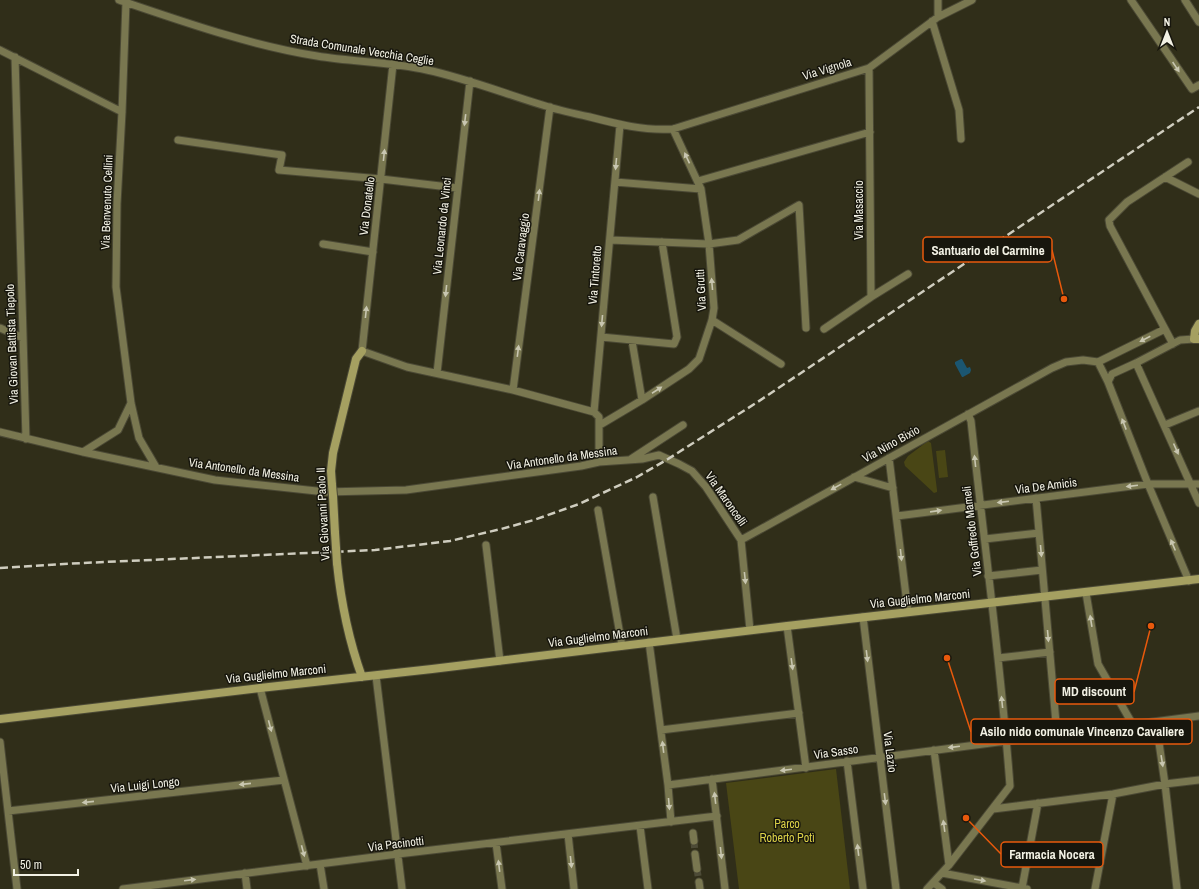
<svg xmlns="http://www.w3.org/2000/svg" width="1199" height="889" font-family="'Archivo Narrow',sans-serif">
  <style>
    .green { fill: #494615 }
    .water { fill: #1b5671 }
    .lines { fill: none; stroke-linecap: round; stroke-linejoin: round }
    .street-tunnel { stroke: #4d4b37; stroke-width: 7; stroke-dasharray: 7 3.5; stroke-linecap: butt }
    .street-casing { stroke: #4b4935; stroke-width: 9 }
    .secondary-casing { stroke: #4b4935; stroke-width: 10 }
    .street { stroke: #797750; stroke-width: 7 }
    .secondary { stroke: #a5a061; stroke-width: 8 }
    .rail { stroke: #cfcdbf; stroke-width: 2.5; stroke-dasharray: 8 4; stroke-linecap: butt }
    .secondary-bridge-casing { stroke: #4b4935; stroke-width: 10; stroke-linecap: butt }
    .secondary-bridge { stroke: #a5a061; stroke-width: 8 }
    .oneway { fill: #c8c6b0 }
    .labels { text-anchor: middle; stroke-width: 3; stroke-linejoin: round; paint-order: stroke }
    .street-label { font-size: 12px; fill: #f2f1e4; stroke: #17160d }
    .park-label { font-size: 12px; fill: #dbd047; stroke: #17160d }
    .leader { fill: none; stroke: #e8590c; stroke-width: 1.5 }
    .callout-dot { fill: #e8590c; stroke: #17160d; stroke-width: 1.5 }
    .callout { fill: #17160d; stroke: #e8590c; stroke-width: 1.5 }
    .callout-label { font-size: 13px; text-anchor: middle; font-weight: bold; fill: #f2f1e4 }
  </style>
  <rect width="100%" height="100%" fill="#302e19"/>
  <path class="green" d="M928,441L931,443L937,490V492L934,493L905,466L904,462L908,456Z
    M945,450L948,477L939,478L936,451Z
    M836,769L850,889H739L726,783Z"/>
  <path class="water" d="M961,359H962L967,368L970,367L971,370L970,373L963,377H962L955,364V362Z"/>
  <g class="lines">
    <path class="street-tunnel" d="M694,841L695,854
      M697,869L699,882"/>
    <defs>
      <path id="street" d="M119,0C184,22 249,45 317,56C353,62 391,62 427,70C469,79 508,95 549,107C562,111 576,114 590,117C617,124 644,131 673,129L869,68L938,17L972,0
        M1131,0L1192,89L1199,85
        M1185,0L1199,22
        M126,2L122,112L117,204L116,287L131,403L139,438L156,467
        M938,17V0
        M932,21L959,110L961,139
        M0,50L122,112
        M15,57L26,439
        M393,64L362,351L407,367L513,390L594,412L599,417V462
        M178,140L282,155L279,170L381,179L457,188
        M1165,177L1199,194
        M698,181L870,132
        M615,182L701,189
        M610,240L709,244L738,240L799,205L806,328
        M323,244L373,252
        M871,297L908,274
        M712,320L781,364
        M0,328L23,338
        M824,329L871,297L869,68
        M1165,329L1110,226L1109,220L1127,202L1188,162
        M601,337L674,344L677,337L662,242
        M632,341L642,400
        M1098,362L1108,382L1148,484L1189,581
        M1136,363L1199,503
        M437,373L470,81
        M1108,382L1112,374L1136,363L1180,340L1194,339
        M513,390L550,107
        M594,412L620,125
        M600,425L642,400L689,369L699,359L712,320L714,308L709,244L701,189L673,129
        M1165,425L1199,411
        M0,432L83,452L215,480L326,492L406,490L581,466L599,462L642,459L659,455L679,464L692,471L706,487L741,540L750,630
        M83,452L118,430L131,403
        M889,458L908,612
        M631,459L683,425
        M854,477L893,488
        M653,497L677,639
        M1036,498L1057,734
        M598,510L622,646
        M897,516L1148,484H1199
        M985,539L1039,533
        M741,540L1052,368L1066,362L1083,360L1098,362L1165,329L1173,344
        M486,545L500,661
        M988,576L1042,570
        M1086,593L1098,664L1133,725
        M863,617L896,889
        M787,626L806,768
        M649,642L668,785L671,822
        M998,658L1050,652
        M376,676L402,889
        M260,688L307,866
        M1156,722L1165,784L1177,889
        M661,730L799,713
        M0,742L17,889
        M934,750L949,865
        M847,761L863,889
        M712,779L725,889
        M668,785L1199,716
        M993,809L1113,794L1165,784L1199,780
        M8,811L284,780
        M640,826L648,889
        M693,833L694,841
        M568,834L574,889
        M496,843L502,889
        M695,854L697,869
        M320,864L324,889
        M245,873L247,889
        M942,873L1027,889
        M699,882L700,889
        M934,883L942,889
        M1022,888L1038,803
        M123,889L398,854L717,816
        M927,889L949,865L1010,786C1001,664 984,543 971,421L968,414
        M1095,889L1113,794"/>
      <path id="secondary" d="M1199,324L1195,331L1194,339H1199
        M332,485L331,471L333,453L356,359L362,351
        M333,496L335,533
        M337,563C341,602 349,641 362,677
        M0,719L260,688L432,669L787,626L1199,579"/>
    </defs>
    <use href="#street" class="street-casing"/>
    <use href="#secondary" class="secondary-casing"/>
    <use href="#street" class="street"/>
    <use href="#secondary" class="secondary"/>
    <path class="rail" d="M0,568L82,563L375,550L450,541L501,529L534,520L579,504L637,477L668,459L756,403L1199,107"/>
    <defs>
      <path id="secondary-bridge" d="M332,485L333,496
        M335,533L337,563"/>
    </defs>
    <use href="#secondary-bridge" class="secondary-bridge-casing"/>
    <use href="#secondary-bridge" class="secondary-bridge"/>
  </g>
  <defs><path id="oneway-solid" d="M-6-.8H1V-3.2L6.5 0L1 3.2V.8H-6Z"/></defs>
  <g class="oneway">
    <use href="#oneway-solid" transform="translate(1176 67) rotate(56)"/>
    <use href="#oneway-solid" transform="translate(465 120) rotate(97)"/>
    <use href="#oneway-solid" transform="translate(384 155) rotate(-84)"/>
    <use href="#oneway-solid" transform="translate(687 158) rotate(-115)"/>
    <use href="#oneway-solid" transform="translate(616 164) rotate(95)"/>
    <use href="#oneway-solid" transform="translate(539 195) rotate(-83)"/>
    <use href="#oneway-solid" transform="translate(712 284) rotate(-95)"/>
    <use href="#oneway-solid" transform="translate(446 291) rotate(96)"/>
    <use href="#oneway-solid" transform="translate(366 312) rotate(-84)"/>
    <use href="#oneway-solid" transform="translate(602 321) rotate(95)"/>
    <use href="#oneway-solid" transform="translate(1145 339) rotate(153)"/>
    <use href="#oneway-solid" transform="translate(518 351) rotate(-83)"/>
    <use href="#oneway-solid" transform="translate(657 390) rotate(-33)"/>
    <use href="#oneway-solid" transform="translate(1124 424) rotate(-111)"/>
    <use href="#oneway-solid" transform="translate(1176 449) rotate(66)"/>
    <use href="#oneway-solid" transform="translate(975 461) rotate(-96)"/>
    <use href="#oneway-solid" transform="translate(1132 486) rotate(173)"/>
    <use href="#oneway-solid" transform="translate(836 487) rotate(151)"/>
    <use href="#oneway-solid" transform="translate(1003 502) rotate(173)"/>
    <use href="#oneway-solid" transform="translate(936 511) rotate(-8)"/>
    <use href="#oneway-solid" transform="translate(1173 545) rotate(-113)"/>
    <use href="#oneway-solid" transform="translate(1041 551) rotate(85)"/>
    <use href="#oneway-solid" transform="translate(901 555) rotate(84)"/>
    <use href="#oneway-solid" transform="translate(745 578) rotate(84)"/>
    <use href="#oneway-solid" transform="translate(1091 621) rotate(-99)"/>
    <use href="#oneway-solid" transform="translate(1048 636) rotate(85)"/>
    <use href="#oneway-solid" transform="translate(867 656) rotate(83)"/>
    <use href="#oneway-solid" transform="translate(792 664) rotate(82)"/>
    <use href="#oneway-solid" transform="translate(1002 702) rotate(-96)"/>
    <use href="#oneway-solid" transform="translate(270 726) rotate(75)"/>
    <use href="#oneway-solid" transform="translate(663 747) rotate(-97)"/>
    <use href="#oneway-solid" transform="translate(954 747) rotate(173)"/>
    <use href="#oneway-solid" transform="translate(1162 761) rotate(81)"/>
    <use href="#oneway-solid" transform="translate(786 770) rotate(173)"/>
    <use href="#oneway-solid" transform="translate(245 784) rotate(174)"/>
    <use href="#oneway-solid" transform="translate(715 798) rotate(-97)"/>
    <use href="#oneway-solid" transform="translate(885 799) rotate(83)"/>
    <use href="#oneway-solid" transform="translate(88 802) rotate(174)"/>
    <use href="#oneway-solid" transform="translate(669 804) rotate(85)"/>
    <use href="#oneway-solid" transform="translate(944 826) rotate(-98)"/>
    <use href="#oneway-solid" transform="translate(858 850) rotate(-97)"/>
    <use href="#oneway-solid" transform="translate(303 851) rotate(75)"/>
    <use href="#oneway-solid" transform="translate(721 853) rotate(84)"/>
    <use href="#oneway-solid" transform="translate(571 862) rotate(84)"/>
    <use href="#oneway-solid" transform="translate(499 866) rotate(-97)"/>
    <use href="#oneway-solid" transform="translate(190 880) rotate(-7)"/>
    <use href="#oneway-solid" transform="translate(980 880) rotate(10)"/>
  </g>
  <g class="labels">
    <g class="street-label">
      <text transform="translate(362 50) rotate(9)" y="4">Strada Comunale Vecchia Ceglie</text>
      <text transform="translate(827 69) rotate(-17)" y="4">Via Vignola</text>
      <text transform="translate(107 202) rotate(-88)" y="4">Via Benvenuto Cellini</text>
      <text transform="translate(367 206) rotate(-83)" y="4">Via Donatello</text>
      <text transform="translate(859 210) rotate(-90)" y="4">Via Masaccio</text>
      <text transform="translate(442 226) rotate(-84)" y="4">Via Leonardo da Vinci</text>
      <text transform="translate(521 247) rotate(-83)" y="4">Via Caravaggio</text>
      <text transform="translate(595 275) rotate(-85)" y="4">Via Tintoretto</text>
      <text transform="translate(701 290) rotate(-93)" y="4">Via Grutti</text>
      <text transform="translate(12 344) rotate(-92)" y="4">Via Giovan Battista Tiepolo</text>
      <text transform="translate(891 444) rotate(-29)" y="4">Via Nino Bixio</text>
      <text transform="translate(562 458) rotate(-8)" y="4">Via Antonello da Messina</text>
      <text transform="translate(244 470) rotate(8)" y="4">Via Antonello da Messina</text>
      <text transform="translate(1046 486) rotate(-7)" y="4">Via De Amicis</text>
      <text transform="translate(726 499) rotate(55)" y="4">Via Maroncelli</text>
      <text transform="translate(323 514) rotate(-93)" y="4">Via Giovanni Paolo II</text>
      <text transform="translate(972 531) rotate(-97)" y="4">Via Goffredo Mameli</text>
      <text transform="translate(920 599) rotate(-6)" y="4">Via Guglielmo Marconi</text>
      <text transform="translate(598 637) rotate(-7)" y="4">Via Guglielmo Marconi</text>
      <text transform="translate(276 674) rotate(-6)" y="4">Via Guglielmo Marconi</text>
      <text transform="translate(836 752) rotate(-8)" y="4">Via Sasso</text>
      <text transform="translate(890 752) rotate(83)" y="4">Via Lazio</text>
      <text transform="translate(145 785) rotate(-6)" y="4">Via Luigi Longo</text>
      <text transform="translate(396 844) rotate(-7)" y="4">Via Pacinotti</text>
    </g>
    <g class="park-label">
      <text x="787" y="828">Parco<tspan x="787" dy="14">Roberto Potì</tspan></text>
    </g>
  </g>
  <path class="leader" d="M1064 299L1052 250M1151 626L1134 692M947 658L971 732M966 818L1001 854"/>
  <g class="callout-dot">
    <circle cx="1064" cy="299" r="4"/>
    <circle cx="1151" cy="626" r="4"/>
    <circle cx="947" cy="658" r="4"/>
    <circle cx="966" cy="818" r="4"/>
  </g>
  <g class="callout">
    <rect x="923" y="237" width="129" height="25" rx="4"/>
    <rect x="1055" y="679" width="79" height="25" rx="4"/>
    <rect x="971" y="719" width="221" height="25" rx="4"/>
    <rect x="1001" y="842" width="102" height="25" rx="4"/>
  </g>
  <g class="callout-label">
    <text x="988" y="255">Santuario del Carmine</text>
    <text x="1094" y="696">MD discount</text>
    <text x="1082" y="736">Asilo nido comunale Vincenzo Cavaliere</text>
    <text x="1052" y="859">Farmacia Nocera</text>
  </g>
  <g transform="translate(1167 32)" stroke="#17160d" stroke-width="3" paint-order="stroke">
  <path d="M0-3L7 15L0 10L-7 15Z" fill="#f2f1e4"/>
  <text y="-6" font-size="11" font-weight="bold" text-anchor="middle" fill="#f2f1e4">N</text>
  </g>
  <path d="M14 869v6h64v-6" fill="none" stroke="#f2f1e4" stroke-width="2"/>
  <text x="20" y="869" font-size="12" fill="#f2f1e4" stroke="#17160d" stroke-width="3" paint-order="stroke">50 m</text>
</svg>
